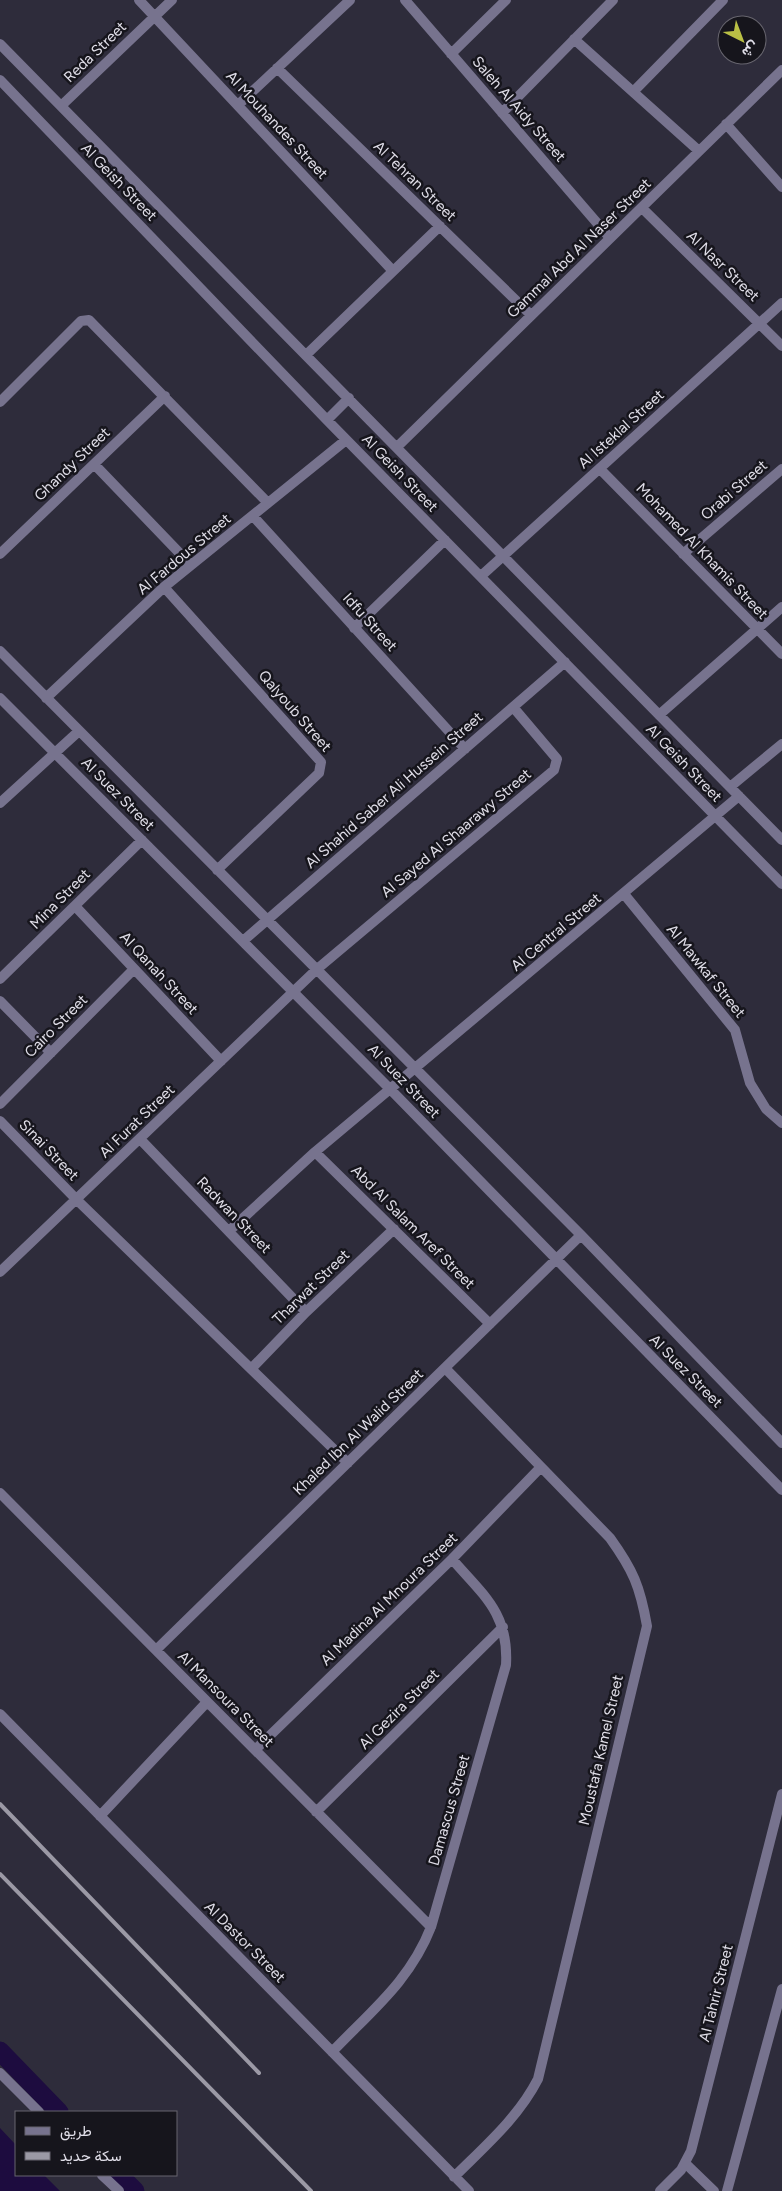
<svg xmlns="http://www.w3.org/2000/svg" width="782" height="2191" font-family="Figtree,Vazirmatn,sans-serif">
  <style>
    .water { fill: #1d0c3f }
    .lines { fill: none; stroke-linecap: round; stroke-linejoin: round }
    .canal { stroke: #1d0c3f; stroke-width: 19 }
    .street { stroke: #77738e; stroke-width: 10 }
    .rail { stroke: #9b99a5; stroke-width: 4 }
    .labels { text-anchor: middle; stroke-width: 5; stroke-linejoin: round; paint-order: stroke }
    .street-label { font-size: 15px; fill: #e0dee8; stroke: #16151c }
  </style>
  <rect width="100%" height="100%" fill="#2e2c3b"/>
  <path class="water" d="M0,2128L16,2145V2175H44L60,2191H0Z"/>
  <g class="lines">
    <path class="canal" d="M0,2051L59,2112
      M119,2175L135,2191"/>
    <path class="street" d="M139,0L393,271
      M405,0L610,238
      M574,39L699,151
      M0,44L782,840
      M451,54L506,0
      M277,68L531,315
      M0,80L327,420L782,884
      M633,92L723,0
      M238,105L350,0
      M61,106L172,0
      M502,113L613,0
      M726,124L782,187
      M642,208L782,346
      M306,355L440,226
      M0,402L81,321L89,320L268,503
      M327,420L349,398
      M397,447L782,70
      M94,464L191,565
      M600,469L782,654
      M253,516L465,749
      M0,554L165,396
      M683,554L782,469
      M481,576L782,303
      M164,587L321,762L319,773L217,870
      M354,628L445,540
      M0,651L581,1235L782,1443
      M0,698L391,1090L782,1490
      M46,698L164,587L346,440
      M659,715L782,607
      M730,787L782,744
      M0,803L79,731
      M624,894L735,1030L750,1083L766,1109L782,1123
      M75,906L221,1061
      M243,941L565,662
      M0,979L142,840
      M0,1001L51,1053
      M0,1104L134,969
      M0,1121L77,1200L348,1463
      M140,1139L306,1312
      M315,1152L490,1324
      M229,1231L315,1152L739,796
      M0,1272L316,970L554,770L557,759L513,707
      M445,1368L610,1538C633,1570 640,1586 647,1626L538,2079C518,2118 485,2146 454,2177
      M251,1369L306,1312L394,1229
      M0,1493L431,1927
      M156,1650L581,1235
      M0,1714L469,2191
      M255,1750L452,1559L541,1467
      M316,1812L503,1627
      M100,1816L207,1702
      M332,2052C371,2011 410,1981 431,1927L506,1665C509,1613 483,1595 452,1559
      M0,2073L39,2112
      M685,2163L714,2191
      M102,2175L119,2191
      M660,2191L681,2170L691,2151L782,1794
      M727,2191L782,1989"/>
    <path class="rail" d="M0,1804L259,2073
      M0,1874L311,2191"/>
  </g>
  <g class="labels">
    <g class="street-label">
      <text transform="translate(95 52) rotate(-44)" y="5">Reda Street</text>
      <text transform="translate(519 109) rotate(49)" y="5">Saleh Al Aidy Street</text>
      <text transform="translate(277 125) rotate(47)" y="5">Al Mouhandes Street</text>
      <text transform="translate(415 181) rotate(44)" y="5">Al Tehran Street</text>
      <text transform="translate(119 182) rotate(46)" y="5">Al Geish Street</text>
      <text transform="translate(579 248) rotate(-44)" y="5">Gammal Abd Al Naser Street</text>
      <text transform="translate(723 266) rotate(44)" y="5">Al Nasr Street</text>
      <text transform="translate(621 429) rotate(-42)" y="5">Al Isteklal Street</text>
      <text transform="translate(72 464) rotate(-44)" y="5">Ghandy Street</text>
      <text transform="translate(400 473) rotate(46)" y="5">Al Geish Street</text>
      <text transform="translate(734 490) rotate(-41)" y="5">Orabi Street</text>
      <text transform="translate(702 551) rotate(46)" y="5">Mohamed Al Khamis Street</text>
      <text transform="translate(184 554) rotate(-40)" y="5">Al Fardous Street</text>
      <text transform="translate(370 622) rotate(48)" y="5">Idfu Street</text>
      <text transform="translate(295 711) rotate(49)" y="5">Qalyoub Street</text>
      <text transform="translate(684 763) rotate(46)" y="5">Al Geish Street</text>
      <text transform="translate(394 790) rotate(-41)" y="5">Al Shahid Saber Ali Hussein Street</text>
      <text transform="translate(118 794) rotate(45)" y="5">Al Suez Street</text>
      <text transform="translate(456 833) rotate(-40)" y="5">Al Sayed Al Shaarawy Street</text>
      <text transform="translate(60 899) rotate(-45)" y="5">Mina Street</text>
      <text transform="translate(556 932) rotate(-40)" y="5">Al Central Street</text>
      <text transform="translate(706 971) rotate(51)" y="5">Al Mawkaf Street</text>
      <text transform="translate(159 973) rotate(47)" y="5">Al Qanah Street</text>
      <text transform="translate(56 1026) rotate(-45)" y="5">Cairo Street</text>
      <text transform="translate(404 1081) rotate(46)" y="5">Al Suez Street</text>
      <text transform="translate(137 1121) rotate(-44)" y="5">Al Furat Street</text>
      <text transform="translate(49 1150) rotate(46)" y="5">Sinai Street</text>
      <text transform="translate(234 1215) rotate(46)" y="5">Radwan Street</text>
      <text transform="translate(413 1227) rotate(45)" y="5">Abd Al Salam Aref Street</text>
      <text transform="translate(311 1287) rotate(-44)" y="5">Tharwat Street</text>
      <text transform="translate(686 1371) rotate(45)" y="5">Al Suez Street</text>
      <text transform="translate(358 1432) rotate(-44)" y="5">Khaled Ibn Al Walid Street</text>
      <text transform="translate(389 1599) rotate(-44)" y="5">Al Madina Al Mnoura Street</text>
      <text transform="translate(226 1699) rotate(45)" y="5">Al Mansoura Street</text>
      <text transform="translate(399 1709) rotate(-45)" y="5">Al Gezira Street</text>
      <text transform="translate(601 1750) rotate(-77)" y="5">Moustafa Kamel Street</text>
      <text transform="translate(449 1810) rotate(-74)" y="5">Damascus Street</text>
      <text transform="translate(245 1942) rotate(45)" y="5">Al Dastor Street</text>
      <text transform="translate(716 1993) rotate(-76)" y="5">Al Tahrir Street</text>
    </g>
  </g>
  <rect x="15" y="2111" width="162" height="65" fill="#16151c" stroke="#67656e"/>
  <rect x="25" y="2127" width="25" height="8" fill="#77738e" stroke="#67656e"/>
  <text x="60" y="2136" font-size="15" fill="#e0dee8">طريق</text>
  <rect x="25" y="2152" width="25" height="8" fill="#9b99a5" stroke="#67656e"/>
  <text x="60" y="2161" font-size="15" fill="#e0dee8">سكة حديد</text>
  <g transform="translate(742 40) rotate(138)"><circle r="24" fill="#16151c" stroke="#67656e"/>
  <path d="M0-4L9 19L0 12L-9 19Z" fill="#bac045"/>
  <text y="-8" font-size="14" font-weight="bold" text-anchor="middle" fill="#e0dee8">ش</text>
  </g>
</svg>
